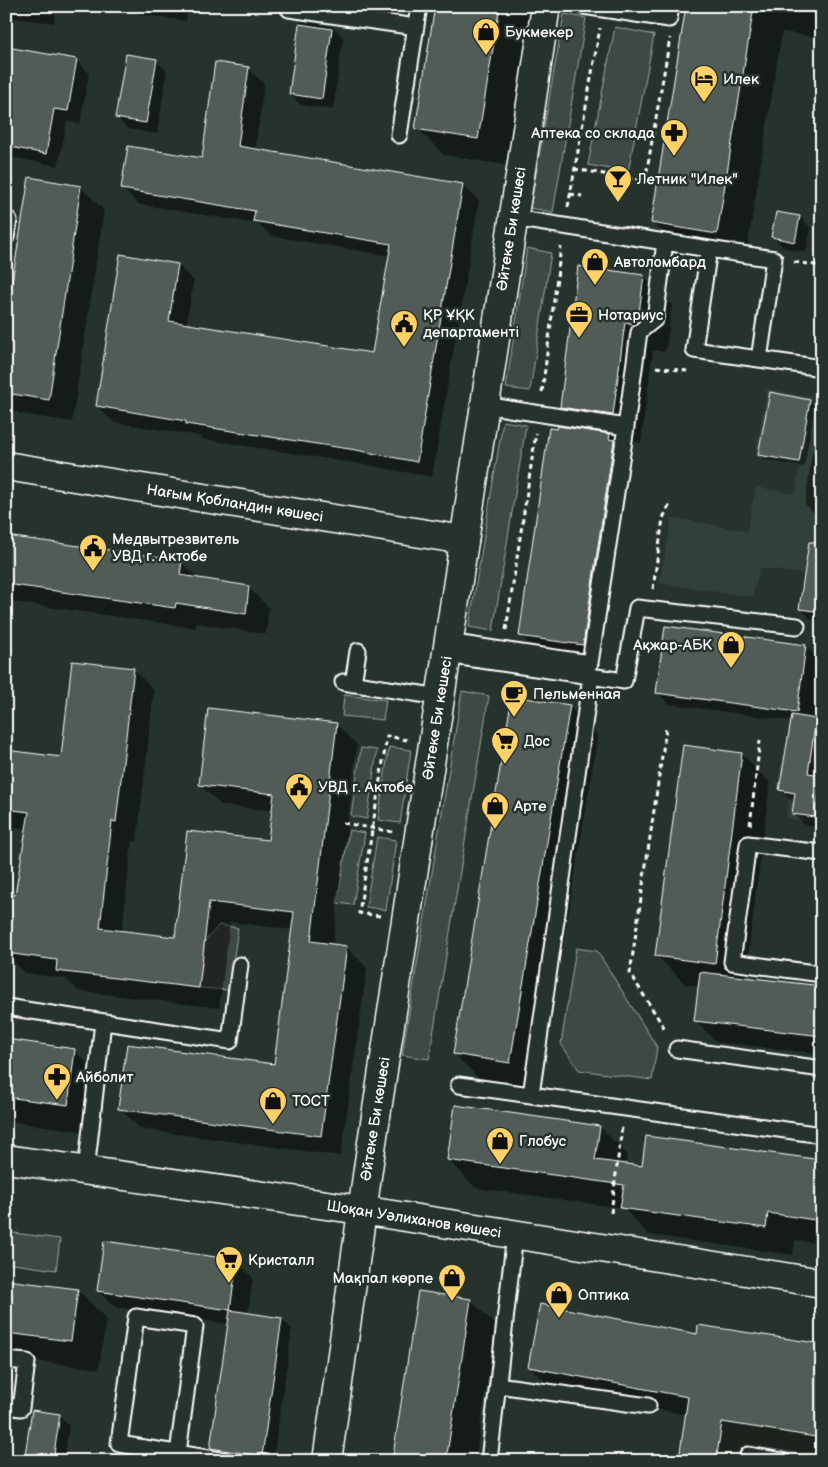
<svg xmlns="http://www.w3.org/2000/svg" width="828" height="1467" font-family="'Balsamiq Sans',sans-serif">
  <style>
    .built { fill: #333f3a }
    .green { fill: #3e4944; stroke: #9ea4a2 }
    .shadow { fill: #0007 }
    .building { fill: #515c57; stroke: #fff }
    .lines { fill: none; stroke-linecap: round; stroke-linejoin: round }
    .service-casing { stroke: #fff; stroke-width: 19 }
    .minor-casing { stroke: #fff; stroke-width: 31 }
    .tertiary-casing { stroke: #fff; stroke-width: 31 }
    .path { stroke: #fff; stroke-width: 3; stroke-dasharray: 5 4; stroke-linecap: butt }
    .service { stroke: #26332d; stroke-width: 15 }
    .minor { stroke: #26332d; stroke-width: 28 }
    .tertiary { stroke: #26332d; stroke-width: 28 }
    .labels { text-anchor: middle; stroke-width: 5; stroke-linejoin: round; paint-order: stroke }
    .poi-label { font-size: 15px; fill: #fff; stroke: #26332d; text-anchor: start }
    .street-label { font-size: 15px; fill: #fff; stroke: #26332d }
  </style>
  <rect width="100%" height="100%" fill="#26332d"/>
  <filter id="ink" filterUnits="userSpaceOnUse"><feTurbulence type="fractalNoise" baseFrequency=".02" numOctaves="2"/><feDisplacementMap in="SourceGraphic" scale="10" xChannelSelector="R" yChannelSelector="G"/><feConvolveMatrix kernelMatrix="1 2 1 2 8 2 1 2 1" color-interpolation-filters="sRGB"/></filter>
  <g filter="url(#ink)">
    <path class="built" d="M767,389L812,397L810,406L822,408V612L799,609L804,574L760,568L752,597L659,583L672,518L747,531L756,487L795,494L800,465L755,457Z
      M790,794L822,799V824L786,818Z
      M735,1331L822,1344V1461H716Z"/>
    <path class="green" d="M564,14L586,18L553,212L530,208Z
      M615,27L654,35L628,172L588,165Z
      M527,248L551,253L530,391L506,388Z
      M503,421L526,425L493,631L469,627Z
      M462,691L489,696L429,1059L402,1055Z
      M344,695L386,700L383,720L342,716Z
      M389,747L411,750L400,823L378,820Z
      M361,748L377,750L367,819L351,816Z
      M349,830L365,833L353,905L337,903Z
      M377,837L396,840L386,910L366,907Z
      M219,925L238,928L229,990L199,988L205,941Z
      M576,948L597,951L657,1047L652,1080L579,1070L561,1044Z
      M6,1232L60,1239L56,1270L6,1263Z"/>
    <path class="shadow" d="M6,6H56L54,23L14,18L6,10Z
      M122,6H188L186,21L130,13Z
      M308,6H378L377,11L347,7L346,17Z
      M436,6H530L505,165L444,155L417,128Z
      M687,6H822V38L782,32L745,262L681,251L653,223Z
      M300,21L332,26L343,37L333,110L301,105L290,94Z
      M6,48L76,60L89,73L80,124L67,121L58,166L6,156Z
      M156,60L167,71L157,134L128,129L117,118Z
      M248,68L264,84L255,150L463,185L479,201L432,477L372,466L203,439L200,436L113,422L97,406L178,265L194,281L186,325L373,355L390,256L271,236L258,224L138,204L122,188L203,159Z
      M81,187L104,210L72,422L20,414L17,411L6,410V320Z
      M800,217L811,228L806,252L784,248L773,236Z
      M643,276L672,305L666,350L663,352L653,350L641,443L613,439L626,452V454L630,458L599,661L537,652L520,635L586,432L561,407Z
      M810,401L815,406L804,467L765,460L759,454Z
      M812,453L822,454V521L805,504Z
      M6,537L181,562L199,579L249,588L269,608L266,634L196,623V628L6,601Z
      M822,578V621L812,620L801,609Z
      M805,646L816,656L822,657V827L805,825L793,813L795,802L792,801L781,790L792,721L669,704L658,693Z
      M134,670L154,690L137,842L132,841L122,932L176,938L189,832L269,842L273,811L221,805L200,785L336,724L357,745L333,945L346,947L367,968L341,1156L140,1129L120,1108L275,1065L293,930L230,922L219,1008L78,991L66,979L25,973L6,954V938L16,897L27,829L6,826V752L62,758Z
      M569,706L598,735L539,1091L483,1082L454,1054Z
      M742,754L770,783L745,979L822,987V1054L717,1042L695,1021L699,986L685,984L657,956Z
      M6,1041L74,1050L103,1078L96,1133L6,1121Z
      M600,1127L627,1154L626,1165L644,1168L822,1162V1244L795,1240L793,1255L649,1235L623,1208L476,1188L448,1160Z
      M237,1261L253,1278L248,1314L281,1319L292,1329L273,1461H231L222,1459L211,1448L229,1324L115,1307L98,1291Z
      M6,1281L78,1290L106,1319L99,1369L6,1357Z
      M470,1300L496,1325L475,1461H399L394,1456Z
      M698,1335L822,1345V1456L744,1444L742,1461H682L680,1459L687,1415L552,1389L530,1367Z
      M59,1415L69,1425L64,1461H26Z"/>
    <path class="building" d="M435,6H500L478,139L415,129Z
      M686,6H754L717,234L651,223Z
      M299,24L332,29L322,99L289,94Z
      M6,47L77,59L68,111L54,109L46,154L6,146Z
      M126,54L157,59L146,123L115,118Z
      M215,62L249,67L238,146L463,184L417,462L356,450L186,424V421L96,406L120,254L178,264L169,321L372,353L391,244L253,221L255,211L121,189L128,146L202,158Z
      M29,177L81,186L49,400L6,393V319Z
      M776,212L800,216L795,242L771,237Z
      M578,266L644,275L638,321L634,324L625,322L613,415L560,407Z
      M770,392L810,400L799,462L758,455Z
      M558,426L610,434L609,439L614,440L583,645L519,636L549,428L557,429Z
      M6,536L182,560L180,575L249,586L246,614L176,603L175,608L6,584Z
      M809,542H822V612L799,609Z
      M665,626L806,645L797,712L656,693Z
      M72,661L134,668L116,822L112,821L100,928L175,937L187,831L268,840L274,794L199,785L208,708L337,723L311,941L347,946L321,1136L118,1109L127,1044L274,1064L294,912L209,902L199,988L56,971L57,960L6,953V929L11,895H15L29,812L6,809V750L61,757Z
      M512,696L570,705L510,1063L453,1054Z
      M792,715L816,719L808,773L822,775L815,817L792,814L795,793L779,790Z
      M683,745L742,753L715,964L655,956Z
      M700,972L822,986V1036L694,1021Z
      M6,1039L75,1049L68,1105L6,1097Z
      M455,1105L600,1126L595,1160L642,1166L646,1136L822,1160V1221L768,1213L766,1228L620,1208L624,1185L447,1160Z
      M104,1241L237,1260L230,1310L97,1291Z
      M6,1280L78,1289L71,1341L6,1333Z
      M418,1291L471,1299L446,1461H420L393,1456Z
      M540,1304L697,1334L698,1325L822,1344V1438L722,1422L716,1461L679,1459L688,1397L528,1367Z
      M230,1310L282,1318L262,1456L210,1448Z
      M32,1410L60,1414L53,1461H24Z"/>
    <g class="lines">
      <defs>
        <path id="service" d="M583,6L669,19L671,6
          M289,9L416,27
          M399,135L419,6
          M513,218L709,249L694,350L759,359L774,259L709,249
          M6,219L9,220L6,237
          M759,359L822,368
          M626,427L639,332L655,319L665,242
          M448,642L590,663L626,427L484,405
          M446,655L624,681L637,608L797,626
          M591,676L531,1095L822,1135
          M343,682L440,697
          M353,684L358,651
          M822,853L748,844L732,962L822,974
          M6,1007L230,1041L240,965
          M677,1049L822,1069
          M459,1085L531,1095
          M86,1171L103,1022
          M6,1360L27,1362L21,1408L6,1406
          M498,1385L648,1406
          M178,1453L195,1326L136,1317L119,1444L227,1461
          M748,1455L782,1461
          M489,1461L515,1234"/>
        <path id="minor" d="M6,466L464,540"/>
        <path id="tertiary" d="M6,1159L361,1210L822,1283
          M327,1461L369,1162L546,6"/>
      </defs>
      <use href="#service" class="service-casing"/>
      <use href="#minor" class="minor-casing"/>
      <use href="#tertiary" class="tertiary-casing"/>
      <path class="path" d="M574,169L645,181L670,38
        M570,194L582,196
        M568,207L600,28
        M794,262L822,266
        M656,367L687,371
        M542,392L561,247
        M653,589L663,518L670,504
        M506,630L536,433
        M666,729L630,973L666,1031
        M343,823L393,832
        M750,825L760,741
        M380,916L359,913L387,736L407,740
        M611,1213L622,1127"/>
      <use href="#service" class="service"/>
      <use href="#minor" class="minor"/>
      <use href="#tertiary" class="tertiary"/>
    </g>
  </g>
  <defs>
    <symbol id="shop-pin" viewBox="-11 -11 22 30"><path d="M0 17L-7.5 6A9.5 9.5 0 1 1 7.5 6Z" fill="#ffd166" stroke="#26332d"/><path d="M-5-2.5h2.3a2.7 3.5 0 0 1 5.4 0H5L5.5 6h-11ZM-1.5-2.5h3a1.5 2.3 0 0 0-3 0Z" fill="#111"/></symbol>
    <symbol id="hotel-pin" viewBox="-11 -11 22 30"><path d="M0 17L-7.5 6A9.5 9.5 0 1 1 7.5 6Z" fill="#ffd166" stroke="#26332d"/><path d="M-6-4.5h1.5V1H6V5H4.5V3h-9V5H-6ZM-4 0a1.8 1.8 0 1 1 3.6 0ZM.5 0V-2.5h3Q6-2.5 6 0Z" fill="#111"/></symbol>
    <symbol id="pharmacy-pin" viewBox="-11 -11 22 30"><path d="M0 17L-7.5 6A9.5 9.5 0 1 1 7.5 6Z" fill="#ffd166" stroke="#26332d"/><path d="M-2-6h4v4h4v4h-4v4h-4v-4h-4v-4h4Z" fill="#111"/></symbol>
    <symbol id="bar-pin" viewBox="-11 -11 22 30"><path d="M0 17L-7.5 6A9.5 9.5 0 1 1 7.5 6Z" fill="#ffd166" stroke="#26332d"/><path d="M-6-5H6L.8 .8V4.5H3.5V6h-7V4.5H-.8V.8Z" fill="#111"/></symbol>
    <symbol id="office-pin" viewBox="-11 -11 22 30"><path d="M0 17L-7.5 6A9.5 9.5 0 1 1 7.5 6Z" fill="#ffd166" stroke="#26332d"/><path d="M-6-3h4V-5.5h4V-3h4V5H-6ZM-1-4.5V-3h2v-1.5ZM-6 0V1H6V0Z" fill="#111"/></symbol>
    <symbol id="civic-pin" viewBox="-11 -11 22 30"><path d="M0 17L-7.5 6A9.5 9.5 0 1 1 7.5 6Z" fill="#ffd166" stroke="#26332d"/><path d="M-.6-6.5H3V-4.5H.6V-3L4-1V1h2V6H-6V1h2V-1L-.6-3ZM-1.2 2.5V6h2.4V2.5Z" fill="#111"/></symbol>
    <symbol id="cafe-pin" viewBox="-11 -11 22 30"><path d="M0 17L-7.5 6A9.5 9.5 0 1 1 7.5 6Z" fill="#ffd166" stroke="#26332d"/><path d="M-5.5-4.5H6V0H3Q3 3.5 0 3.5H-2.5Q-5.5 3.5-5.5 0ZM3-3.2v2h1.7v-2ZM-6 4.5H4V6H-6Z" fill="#111"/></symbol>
    <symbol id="supermarket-pin" viewBox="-11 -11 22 30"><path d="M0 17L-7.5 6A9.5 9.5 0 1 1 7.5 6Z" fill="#ffd166" stroke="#26332d"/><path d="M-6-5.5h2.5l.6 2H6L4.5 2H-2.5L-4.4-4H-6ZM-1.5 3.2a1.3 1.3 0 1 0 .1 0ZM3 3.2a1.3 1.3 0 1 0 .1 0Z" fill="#111"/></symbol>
  </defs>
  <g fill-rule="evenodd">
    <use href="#shop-pin" x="470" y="16" width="32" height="43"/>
    <use href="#hotel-pin" x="688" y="63" width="32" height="43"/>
    <use href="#pharmacy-pin" x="658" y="117" width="32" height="43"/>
    <use href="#bar-pin" x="602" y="163" width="32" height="43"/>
    <use href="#shop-pin" x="579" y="246" width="32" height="43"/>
    <use href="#office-pin" x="563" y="299" width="32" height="43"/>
    <use href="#civic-pin" x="388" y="308" width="32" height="43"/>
    <use href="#civic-pin" x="77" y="532" width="32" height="43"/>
    <use href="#shop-pin" x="715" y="629" width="32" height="43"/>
    <use href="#cafe-pin" x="498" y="678" width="32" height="43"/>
    <use href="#supermarket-pin" x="489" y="725" width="32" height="43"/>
    <use href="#civic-pin" x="283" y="771" width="32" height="43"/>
    <use href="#shop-pin" x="479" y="790" width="32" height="43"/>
    <use href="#pharmacy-pin" x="41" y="1061" width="32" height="43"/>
    <use href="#shop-pin" x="257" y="1085" width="32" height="43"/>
    <use href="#shop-pin" x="484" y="1125" width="32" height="43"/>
    <use href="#supermarket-pin" x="213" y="1244" width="32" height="43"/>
    <use href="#shop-pin" x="436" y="1262" width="32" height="43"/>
    <use href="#shop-pin" x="543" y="1279" width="32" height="43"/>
  </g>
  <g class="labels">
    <g class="poi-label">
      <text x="505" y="37">Букмекер</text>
      <text x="723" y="84">Илек</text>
      <text x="655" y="138" text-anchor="end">Аптека со склада</text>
      <text x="637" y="184">Летник "Илек"</text>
      <text x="614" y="267">Автоломбард</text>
      <text x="423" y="320">ҚР ҰҚК<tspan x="423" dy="17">департаменті</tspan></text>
      <text x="598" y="320">Нотариус</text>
      <text x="112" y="544">Медвытрезвитель<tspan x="112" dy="17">УВД г. Актобе</tspan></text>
      <text x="712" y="650" text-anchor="end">Ақжар-АБК</text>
      <text x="533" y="699">Пельменная</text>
      <text x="524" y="746">Дос</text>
      <text x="318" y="792">УВД г. Актобе</text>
      <text x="514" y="811">Арте</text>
      <text x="76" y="1082">Айболит</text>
      <text x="292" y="1106">ТОСТ</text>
      <text x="519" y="1146">Глобус</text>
      <text x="248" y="1265">Кристалл</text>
      <text x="433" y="1283" text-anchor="end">Мақпал көрпе</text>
      <text x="578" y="1300">Оптика</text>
    </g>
    <g class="street-label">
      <text transform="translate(511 229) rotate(-81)" y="5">Әйтеке Би көшесі</text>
      <text transform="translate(235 503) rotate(9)" y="5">Нағым Қобландин көшесі</text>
      <text transform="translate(437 718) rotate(-81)" y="5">Әйтеке Би көшесі</text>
      <text transform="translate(375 1119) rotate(-81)" y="5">Әйтеке Би көшесі</text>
      <text transform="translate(414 1219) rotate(9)" y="5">Шоқан Уәлиханов көшесі</text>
    </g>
  </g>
  <rect width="828" height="1467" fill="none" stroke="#26332d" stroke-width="25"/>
  <rect x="12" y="12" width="803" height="1442" fill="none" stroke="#fff" stroke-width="2" filter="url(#ink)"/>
</svg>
